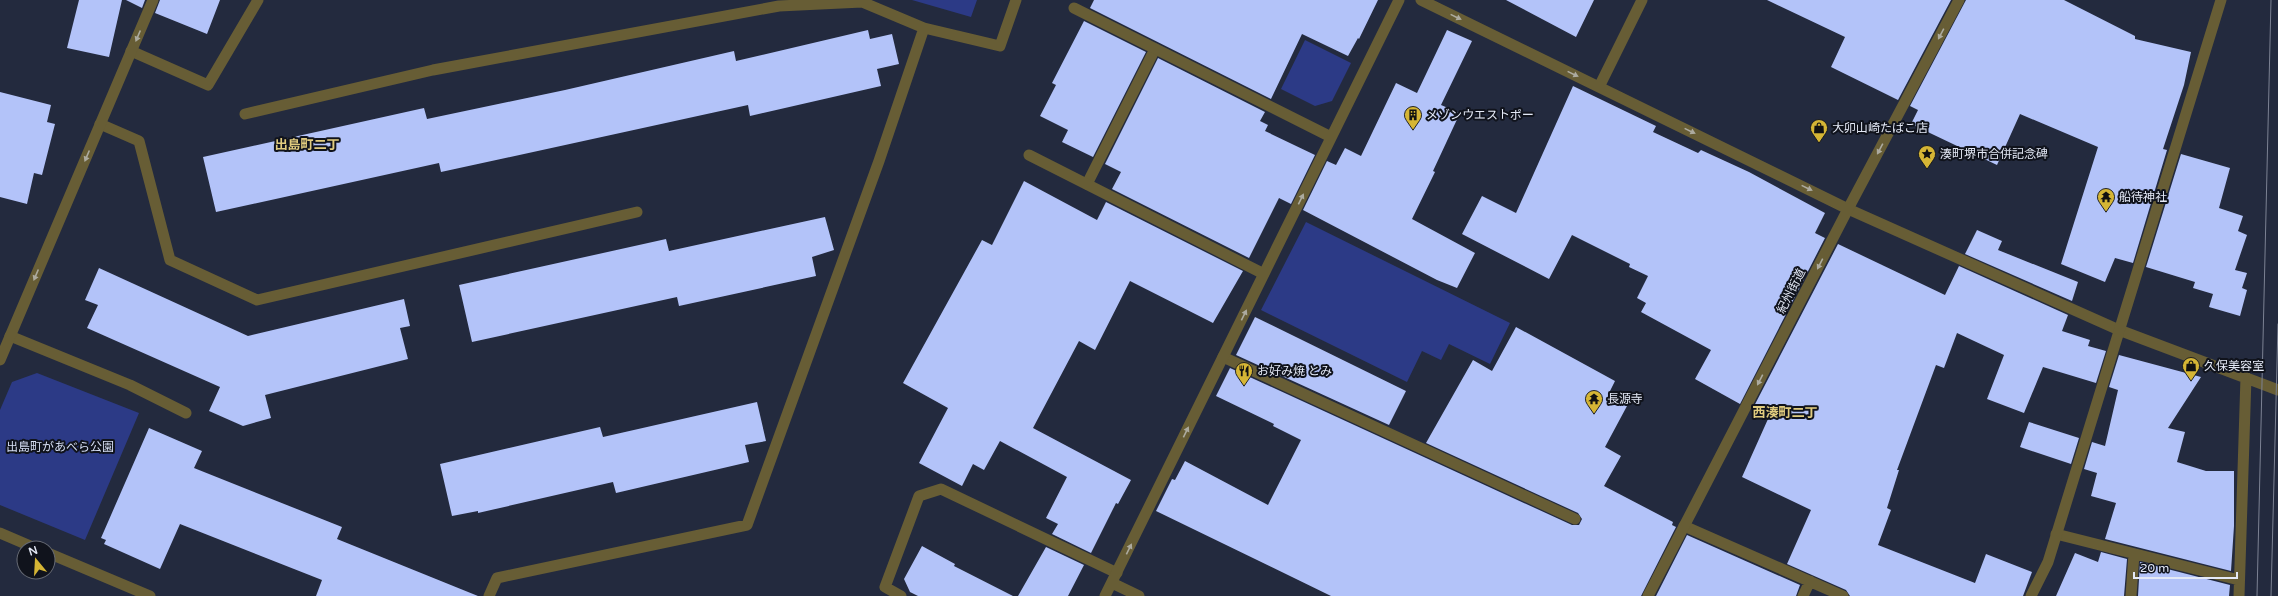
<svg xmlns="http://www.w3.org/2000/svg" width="2278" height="596" font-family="'Varela Round','Noto Sans JP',sans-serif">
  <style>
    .green { fill: #2c3a86 }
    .building { fill: #b3c3f9 }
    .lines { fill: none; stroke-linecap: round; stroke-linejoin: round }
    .service { stroke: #675d35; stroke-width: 11 }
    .pedestrian { stroke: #675d35; stroke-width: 11 }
    .minor { stroke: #675d35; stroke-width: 11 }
    .tram { stroke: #7c8293; stroke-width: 1 }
    .oneway { fill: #acaa9f }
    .labels { text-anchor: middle; stroke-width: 4; stroke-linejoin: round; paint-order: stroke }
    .poi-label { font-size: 12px; fill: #e4e9f6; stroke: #10131c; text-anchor: start }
    .street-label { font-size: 12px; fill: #e4e9f6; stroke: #10131c }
    .park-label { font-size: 12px; fill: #d6def4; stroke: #10131c }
    .neighbourhood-label { font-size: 13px; font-weight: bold; fill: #e1cc7f; stroke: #10131c }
  </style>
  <rect width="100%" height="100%" fill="#232a3e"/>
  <path class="green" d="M912,0H977L971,17Z
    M1305,40L1351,63L1332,101L1315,106L1281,89Z
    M1306,222L1510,323L1490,364L1449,344L1441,360L1422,351L1407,382L1261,310Z
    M37,373L139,413L85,540L0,505V410L12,382Z"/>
  <path class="building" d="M79,0H122L109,57L67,48Z
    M126,0H145L142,8Z
    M160,0H220L207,34L155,13Z
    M1094,0H1378L1359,39L1358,38L1348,56L1302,34L1271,99L1090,8Z
    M1506,0H1594L1576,37Z
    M1767,0H1951L1898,100L1831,67L1845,37Z
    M1966,0H2064L2135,36V39L2191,52L2184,85L2163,149L2167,150L2133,263L2115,258L2105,282L2061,264L2098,147L2020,114L1997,165L1911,124L1918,110L1910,106Z
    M1084,21L1146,52L1093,157L1062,142L1068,130L1040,116L1056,85L1052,83Z
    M868,30L870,39L892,34L899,64L877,69L881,86L750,116L748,105L441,172L439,163L216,212L203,157L424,108L427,119L565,90L734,51L736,61Z
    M1447,30L1472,41L1441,105L1460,113L1433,171L1435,172L1412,219L1475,253L1457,288L1437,280L1303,210L1327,161L1336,165L1345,148L1361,156L1396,83L1417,93Z
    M1158,58L1265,112L1260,121L1268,125L1265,131L1315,155L1291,204L1279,198L1249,258L1112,189L1121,172L1105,164Z
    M1573,86L1656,126L1653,132L1698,153L1701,150L1749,172L1825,213L1815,233L1825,238L1740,404L1695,379L1711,350L1641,312L1646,303L1637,298L1648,276L1629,267L1630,264L1572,235L1549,279L1462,234L1482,196L1516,213Z
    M0,92L51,105L47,122L55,124L42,175L34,173L27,204L0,197Z
    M2181,154L2230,168L2219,208L2243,216L2238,231L2247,235L2235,270L2247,273L2242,288L2247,290L2240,316L2209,307L2213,294L2193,288L2195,282L2146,267Z
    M1024,181L1097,220L1106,202L1243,271L1213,323L1130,281L1095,350L1079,341L1033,428L1131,480L1118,504L1116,503L1091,553L1052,534L1058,524L1046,518L1067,477L1000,441L984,470L973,464L962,486L919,463L948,408L903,383L982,240L992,245Z
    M825,217L834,250L812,257L816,276L679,306L677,297L472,342L459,285L666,239L669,251Z
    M1977,230L2002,241L1998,250L2078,282L2072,301L1965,254Z
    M1838,244L1945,295L1959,266L2068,315L2062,331L2090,340L2088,346L2106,351L2096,383L2043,367L2024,413L1987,399L2004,355L1957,333L1944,368L1936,365L1897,470H1899L1887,508L1891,510L1878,545L1975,583L1986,554L2032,572L2023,596H1850L1846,590L1787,564L1811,510L1742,477L1768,419L1752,410Z
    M99,268L248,336L404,299L410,326L400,328L408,359L265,395L271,418L243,426L209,411L220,387L87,328L98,305L85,300Z
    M1255,317L1406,391L1389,425L1236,355Z
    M1516,327L1615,381L1608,395L1627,406L1605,447L1621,456L1604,486L1673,522L1672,525L1676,527L1641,596H1331L1156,511L1172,479L1175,480L1185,461L1268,505L1301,440L1273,426L1274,424L1216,396L1230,368L1572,525H1579L1582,519L1578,513L1426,443L1473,360L1492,371Z
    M2119,355L2201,377L2168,428L2185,432L2177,462L2206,471H2234V526L2231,571L2105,539L2116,503L2091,496L2097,473L2084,469L2092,442L2105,446L2118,390L2109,387Z
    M757,402L766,441L745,445L749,462L616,493L613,482L478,513V511L452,516L440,464L600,427L603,437Z
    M2029,422L2079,438L2071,464L2020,447Z
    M149,428L202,451L194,468L342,527L337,539L478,596H316L322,580L180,524L160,569L104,544L106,540L101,538Z
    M1687,535L1800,585L1796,596H1656Z
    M922,546L955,564L954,566L1013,596H918L910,592L904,579Z
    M1046,547L1084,565L1068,596H1018Z
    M2101,552L2127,559L2124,596H2056L2075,553L2098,562Z
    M2140,562L2230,585L2229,596H2138Z"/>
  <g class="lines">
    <path class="service" d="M131,51L208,85L258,0
      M245,114L433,70L779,6L862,2L924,28
      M1087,184L1155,49
      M1848,209L2119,330L2278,390
      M10,336L130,385L186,413
      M1223,357L1575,519
      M1684,526L1843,596
      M2056,534L2239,580
      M489,596L497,578L747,525L879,161L924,28L1000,46L1016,0
      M901,596L885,587L919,496L941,489L1117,573
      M1803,596L1810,581
      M2131,596L2134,554
      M2239,596L2246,377"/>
    <path class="pedestrian" d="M100,124L139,141L170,260L257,300L637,212"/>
    <path class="minor" d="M1421,0L1848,209
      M1074,8L1331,137
      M1599,87L1642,0
      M1029,155L1264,274
      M0,360L153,0
      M0,533L35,548
      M48,553L150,596
      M1112,583L1139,596
      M1105,596L1399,0
      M1648,596L1848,209L1959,0
      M2031,596L2048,562L2221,0"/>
    <path class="tram" d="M2257,596L2271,0
      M2271,596L2278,324"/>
  </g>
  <defs><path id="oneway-solid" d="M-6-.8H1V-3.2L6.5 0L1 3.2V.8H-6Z"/></defs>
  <g class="oneway">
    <use href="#oneway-solid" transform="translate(1456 17) rotate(26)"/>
    <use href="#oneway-solid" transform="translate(1941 34) rotate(118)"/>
    <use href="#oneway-solid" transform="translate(138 36) rotate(113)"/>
    <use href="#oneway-solid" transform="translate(1573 74) rotate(26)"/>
    <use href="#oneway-solid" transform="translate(1690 131) rotate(26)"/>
    <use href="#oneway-solid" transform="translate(1880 149) rotate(118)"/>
    <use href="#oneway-solid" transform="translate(87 156) rotate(113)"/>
    <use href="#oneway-solid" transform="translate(1807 188) rotate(26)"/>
    <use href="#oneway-solid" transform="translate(1301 199) rotate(-64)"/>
    <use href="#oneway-solid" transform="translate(1820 264) rotate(117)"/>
    <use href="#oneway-solid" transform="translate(36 275) rotate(113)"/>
    <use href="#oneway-solid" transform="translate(1244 315) rotate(-64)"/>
    <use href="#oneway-solid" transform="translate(1760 380) rotate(117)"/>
    <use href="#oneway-solid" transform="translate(1186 432) rotate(-64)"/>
    <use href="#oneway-solid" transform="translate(1129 549) rotate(-64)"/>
  </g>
  <defs>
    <symbol id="building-pin" viewBox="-11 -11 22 30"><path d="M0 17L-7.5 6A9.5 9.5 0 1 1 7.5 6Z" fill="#d5b535" stroke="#10131c"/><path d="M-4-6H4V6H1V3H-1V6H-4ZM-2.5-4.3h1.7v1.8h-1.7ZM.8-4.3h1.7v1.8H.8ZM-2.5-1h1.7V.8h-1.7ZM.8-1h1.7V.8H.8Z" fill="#111"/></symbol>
    <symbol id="shop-pin" viewBox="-11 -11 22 30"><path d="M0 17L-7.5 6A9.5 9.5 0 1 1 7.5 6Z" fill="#d5b535" stroke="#10131c"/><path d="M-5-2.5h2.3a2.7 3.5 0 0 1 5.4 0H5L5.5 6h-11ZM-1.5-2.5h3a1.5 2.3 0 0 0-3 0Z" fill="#111"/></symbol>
    <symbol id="sight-pin" viewBox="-11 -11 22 30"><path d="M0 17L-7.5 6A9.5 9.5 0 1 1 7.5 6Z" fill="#d5b535" stroke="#10131c"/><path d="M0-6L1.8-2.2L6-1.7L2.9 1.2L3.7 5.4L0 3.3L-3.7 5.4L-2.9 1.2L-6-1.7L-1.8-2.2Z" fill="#111"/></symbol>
    <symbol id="temple-pin" viewBox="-11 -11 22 30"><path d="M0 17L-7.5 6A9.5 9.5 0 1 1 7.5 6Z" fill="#d5b535" stroke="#10131c"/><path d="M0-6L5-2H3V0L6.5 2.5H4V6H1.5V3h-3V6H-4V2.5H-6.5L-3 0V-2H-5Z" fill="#111"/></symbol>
    <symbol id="restaurant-pin" viewBox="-11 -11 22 30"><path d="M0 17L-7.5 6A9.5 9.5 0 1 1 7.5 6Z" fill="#d5b535" stroke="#10131c"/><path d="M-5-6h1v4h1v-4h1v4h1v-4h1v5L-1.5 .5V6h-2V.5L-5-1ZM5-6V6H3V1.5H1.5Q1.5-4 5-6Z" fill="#111"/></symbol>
  </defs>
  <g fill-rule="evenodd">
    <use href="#building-pin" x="1403" y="105" width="20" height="27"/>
    <use href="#shop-pin" x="1809" y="118" width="20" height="27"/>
    <use href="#sight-pin" x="1917" y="144" width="20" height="27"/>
    <use href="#temple-pin" x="2096" y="187" width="20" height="27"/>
    <use href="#shop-pin" x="2181" y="356" width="20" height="27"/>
    <use href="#restaurant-pin" x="1234" y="361" width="20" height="27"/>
    <use href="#temple-pin" x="1584" y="389" width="20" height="27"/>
  </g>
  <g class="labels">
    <g class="poi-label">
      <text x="1426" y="119">メゾンウエストポー</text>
      <text x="1832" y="132">大卯山崎たばこ店</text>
      <text x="1940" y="158">湊町堺市合併記念碑</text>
      <text x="2119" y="201">船待神社</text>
      <text x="2204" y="370">久保美容室</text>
      <text x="1257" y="375">お好み焼 とみ</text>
      <text x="1607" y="403">長源寺</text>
    </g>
    <g class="street-label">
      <text transform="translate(1791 291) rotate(-63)" y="4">紀州街道</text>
    </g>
    <g class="park-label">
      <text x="60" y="451">出島町があべら公園</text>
    </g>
    <g class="neighbourhood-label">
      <text x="307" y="149">出島町二丁</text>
      <text x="1785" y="417">西湊町二丁</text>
    </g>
  </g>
  <g transform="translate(36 560) rotate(342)"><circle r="19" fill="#10131c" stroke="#656973"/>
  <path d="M0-3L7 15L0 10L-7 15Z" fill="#d5b535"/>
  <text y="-6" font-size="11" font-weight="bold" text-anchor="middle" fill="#e4e9f6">N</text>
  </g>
  <path d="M2134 572v6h103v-6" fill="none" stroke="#e4e9f6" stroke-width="2"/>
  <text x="2140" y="572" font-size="12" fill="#e4e9f6" stroke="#10131c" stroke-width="3" paint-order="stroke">20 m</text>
</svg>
